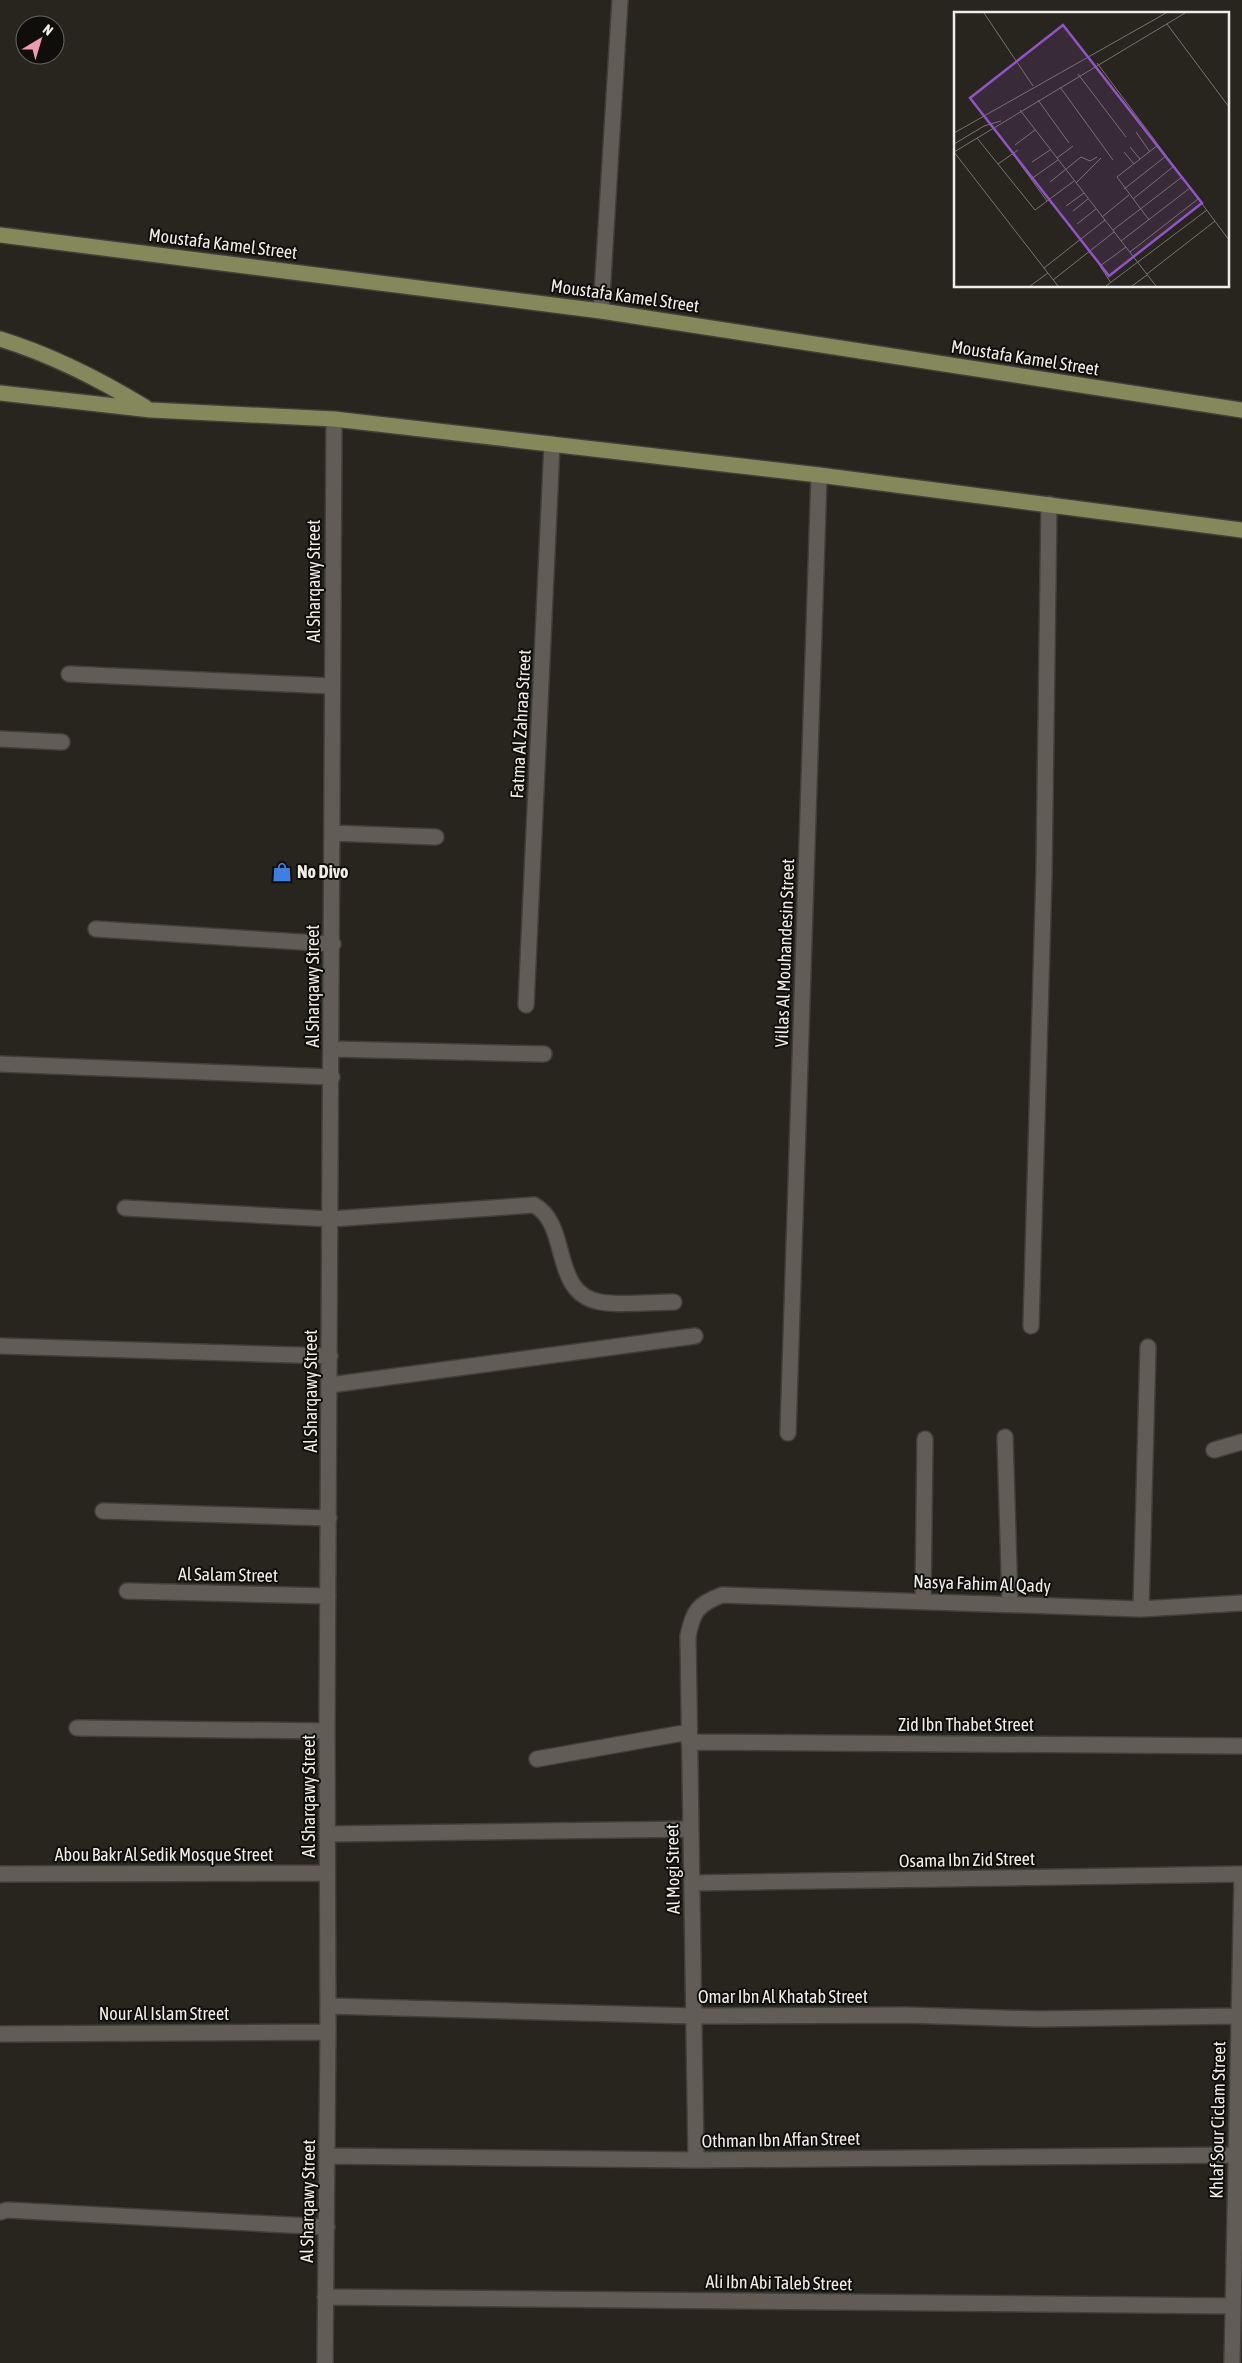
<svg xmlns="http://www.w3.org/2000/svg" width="1242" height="2363" font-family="'Asap Condensed',sans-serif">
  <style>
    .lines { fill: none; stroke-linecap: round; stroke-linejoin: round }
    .minor-casing { stroke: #423f3a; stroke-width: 18 }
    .major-casing { stroke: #423f3a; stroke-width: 18 }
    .minor { stroke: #615d56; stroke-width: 15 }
    .major { stroke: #84885b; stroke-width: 15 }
    .labels { text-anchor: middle; stroke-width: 4; stroke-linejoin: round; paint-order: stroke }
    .street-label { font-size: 18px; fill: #f0ede9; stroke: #0f0e0b }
    .poi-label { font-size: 18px; font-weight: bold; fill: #f0ede9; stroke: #0f0e0b; text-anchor: start }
    .inset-road { fill: none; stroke: #78746f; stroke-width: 1 }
    .view { fill: #9253c7; fill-opacity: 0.15; stroke: #9253c7; stroke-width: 2.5 }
    .inset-edge { fill: none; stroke: #f0ede9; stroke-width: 2.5 }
  </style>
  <rect width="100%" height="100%" fill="#28241e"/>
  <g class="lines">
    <defs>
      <path id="minor" d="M601,311L620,0
        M69,674L332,686
        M0,739L62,742
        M332,833L436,837
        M96,929L333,944
        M526,1005L552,444
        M332,1049L544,1054
        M0,1064L332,1077
        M125,1208L331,1219L534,1205C571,1225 550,1293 600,1302C622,1306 651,1302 674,1302
        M1031,1326L1044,873L1049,504
        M0,1346L330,1356
        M330,1385L695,1336
        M788,1433L819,475
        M1005,1437L1010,1603
        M1214,1450L1242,1442
        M103,1511L329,1518
        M127,1591L328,1596
        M923,1601L925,1439
        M1141,1609L1148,1347
        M77,1728L327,1731
        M689,1742L1242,1746
        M537,1759L689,1732
        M327,1834L691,1829
        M0,1874L327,1873
        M692,1883L1242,1874
        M328,2006L694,2016L905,2015L1037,2019L1238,2016
        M0,2034L328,2032
        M327,2156L696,2160L1236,2155
        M696,2160L688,1636C693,1611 698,1604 722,1595L1141,1609L1242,1603
        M0,2212L7,2210L327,2227
        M325,2297L1233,2306
        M325,2363L328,2032L327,1731L334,419
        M1232,2363L1242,1877"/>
      <path id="major" d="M0,235L601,311L1242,410
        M0,339C52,355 99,379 145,407
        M0,393L151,410L334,419L819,475L1242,530"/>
    </defs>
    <use href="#minor" class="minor-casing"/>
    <use href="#major" class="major-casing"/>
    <use href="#minor" class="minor"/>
    <use href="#major" class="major"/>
  </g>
  <defs>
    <symbol id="shop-bare" viewBox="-9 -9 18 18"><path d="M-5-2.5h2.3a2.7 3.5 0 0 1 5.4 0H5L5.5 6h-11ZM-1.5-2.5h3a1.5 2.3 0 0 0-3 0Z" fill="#3f7fe0" stroke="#0f0e0b" stroke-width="2.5" paint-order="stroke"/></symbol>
  </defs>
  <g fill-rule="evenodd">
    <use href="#shop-bare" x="268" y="858" width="28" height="28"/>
  </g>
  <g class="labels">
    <g class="street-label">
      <text transform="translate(223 244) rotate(7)" y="6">Moustafa Kamel Street</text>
      <text transform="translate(625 296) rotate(8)" y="6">Moustafa Kamel Street</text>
      <text transform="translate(1025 358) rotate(9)" y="6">Moustafa Kamel Street</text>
      <text transform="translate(314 581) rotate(-90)" y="6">Al Sharqawy Street</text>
      <text transform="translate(521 724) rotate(-87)" y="6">Fatma Al Zahraa Street</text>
      <text transform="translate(785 953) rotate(-88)" y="6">Villas Al Mouhandesin Street</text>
      <text transform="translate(313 986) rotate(-90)" y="6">Al Sharqawy Street</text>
      <text transform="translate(311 1391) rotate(-90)" y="6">Al Sharqawy Street</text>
      <text transform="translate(228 1575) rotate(1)" y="6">Al Salam Street</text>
      <text transform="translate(982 1584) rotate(2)" y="6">Nasya Fahim Al Qady</text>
      <text x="966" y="1731">Zid Ibn Thabet Street</text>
      <text transform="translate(309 1796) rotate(-90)" y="6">Al Sharqawy Street</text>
      <text x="164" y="1861">Abou Bakr Al Sedik Mosque Street</text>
      <text transform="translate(967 1860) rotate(-1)" y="6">Osama Ibn Zid Street</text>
      <text transform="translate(673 1869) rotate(-91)" y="6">Al Mogi Street</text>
      <text x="783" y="2003">Omar Ibn Al Khatab Street</text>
      <text x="164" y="2020">Nour Al Islam Street</text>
      <text transform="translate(1218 2120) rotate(-89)" y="6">Khlaf Sour Ciclam Street</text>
      <text transform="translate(781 2140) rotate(-1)" y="6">Othman Ibn Affan Street</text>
      <text transform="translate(308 2201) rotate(-89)" y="6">Al Sharqawy Street</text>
      <text transform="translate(779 2283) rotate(1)" y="6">Ali Ibn Abi Taleb Street</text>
    </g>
    <g class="poi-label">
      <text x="297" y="878">No Divo</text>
    </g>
  </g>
  <g transform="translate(954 12)">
    <rect width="275" height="275" fill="#28241e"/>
    <path class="inset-road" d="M30,1L79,74M213,12L275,95M143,51L275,228M124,62L172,125M106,75L159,148M84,88L115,131M66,98L202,274M182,120L196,140M0,121L212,1M23,126L81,198L120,169M0,132L30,114L47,109M61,133L81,118M176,135L186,147M0,140L104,274M0,140L231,1M170,140L180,152M59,142L93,189M103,146L119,134M78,150L96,138M44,152L64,138M77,167L104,148M96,170L127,145L136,149L143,145M122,171L147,146M170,177L212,144M179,187L220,154M112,194L130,181M119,199L134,187M148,205L175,183M195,208L163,165L204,133M123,212L142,197M159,218L228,165M167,229L236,176M176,240L244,187M90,256L151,208M193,262L261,209M99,268L160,220M157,271L146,254L172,235M76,274L94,261M152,274L253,198M178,274L193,263"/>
    <path class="view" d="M109,13L248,191L155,264L16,86Z"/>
    <rect width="275" height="275" class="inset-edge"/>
  </g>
  <g transform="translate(40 40) rotate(38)"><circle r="24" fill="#0f0e0b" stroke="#696764"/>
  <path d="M0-4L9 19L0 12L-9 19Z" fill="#f29aae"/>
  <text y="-8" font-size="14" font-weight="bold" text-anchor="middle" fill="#f0ede9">N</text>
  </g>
</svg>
